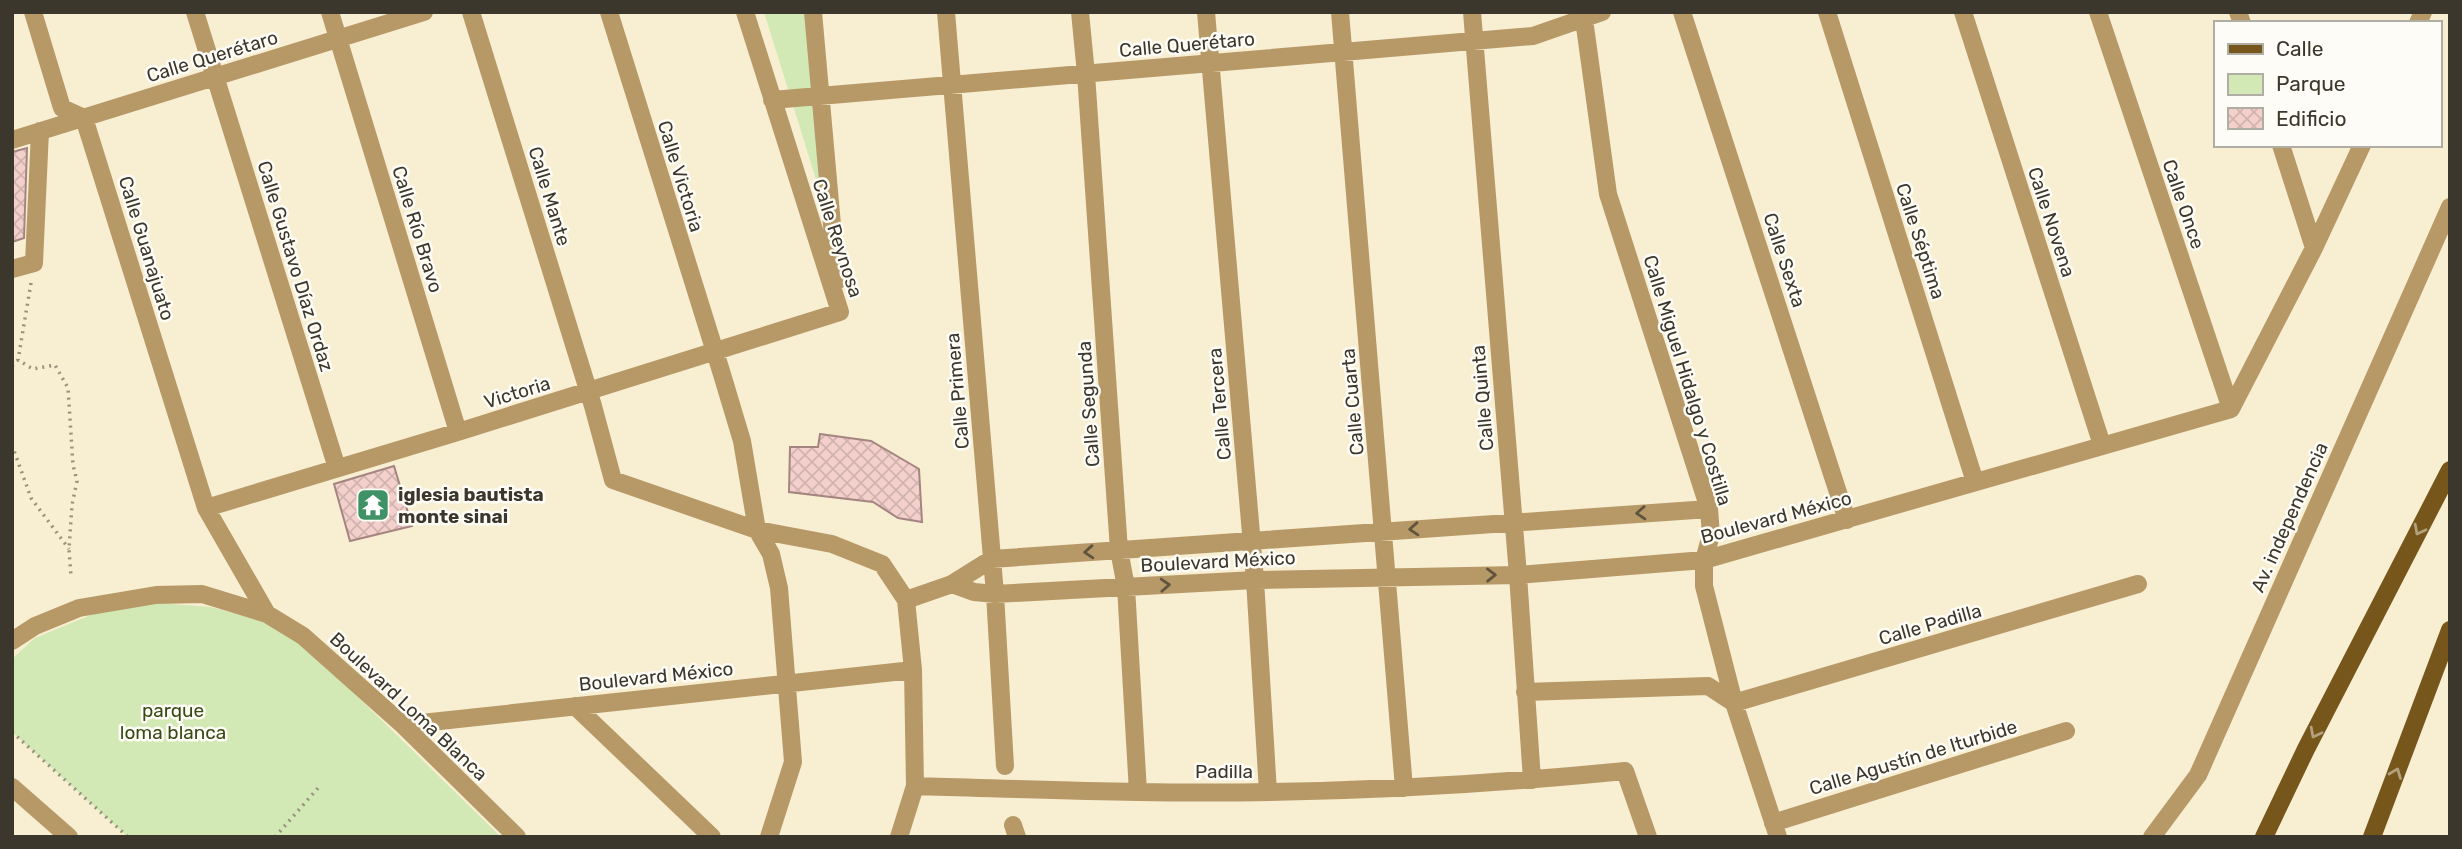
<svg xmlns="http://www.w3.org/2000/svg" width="2462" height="849" font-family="Rubik,sans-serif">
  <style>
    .green { fill: #d3e9b5 }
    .building { fill: url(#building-cross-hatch); stroke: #a48581; stroke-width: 2 }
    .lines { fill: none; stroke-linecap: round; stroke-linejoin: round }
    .path { stroke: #98917d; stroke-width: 3.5; stroke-dasharray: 2 5; stroke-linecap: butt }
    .street { stroke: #b79968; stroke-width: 18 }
    .primary { stroke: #76561b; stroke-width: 18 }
    .oneway { stroke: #60543e }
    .oneway2 { stroke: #b3a17e }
    .labels { text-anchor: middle; stroke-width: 5; stroke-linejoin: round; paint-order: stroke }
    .street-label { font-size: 19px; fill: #3b372c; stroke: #fefcf6 }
    .poi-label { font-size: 19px; font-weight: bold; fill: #3b372c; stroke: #fefcf6; text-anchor: start }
    .park-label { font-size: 19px; fill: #374a14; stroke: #fefcf6 }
  </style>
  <defs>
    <pattern id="building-cross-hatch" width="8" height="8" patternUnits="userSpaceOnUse" patternTransform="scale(1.75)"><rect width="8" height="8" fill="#f3d0cb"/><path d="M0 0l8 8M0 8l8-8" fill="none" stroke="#d1b3ae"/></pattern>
  </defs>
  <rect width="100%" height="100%" fill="#f8eed1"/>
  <path class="green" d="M764,12H808L828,218Z
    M158,603L211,607L262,621L310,650L501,837H128L12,732V659L35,638L93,614Z"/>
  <path class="building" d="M27,148L24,238L12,242V152Z
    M820,434L871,441L919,469L922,522L898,518L873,502L789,492L790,447H818Z
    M394,466L412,526L350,541L334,484Z"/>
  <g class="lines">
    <path class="path" d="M31,283L18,360L33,369L55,365L68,388L73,465L77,481L72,505L69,549L71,576
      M12,366L18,360
      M12,445L31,498L69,549
      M12,732L128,837
      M275,837L319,787"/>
    <path class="street" d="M33,12L62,108L84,118L206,508L267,614
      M195,12L337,468
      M330,12L458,432
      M471,12L593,406L613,480L757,530L832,544L882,564L906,600L952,584L992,559L1709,509
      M609,12L721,371L742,441L757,530L771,554L779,588L793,762L769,837
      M745,12L840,312
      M813,12L837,281
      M946,12L995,594L1005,766
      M1080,12L1086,74L1119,550L1126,587L1138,792
      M1206,12L1255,580L1268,792
      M1340,12L1404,788
      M1472,12L1518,575L1532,780
      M1583,12L1608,194L1709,509L1711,535L1704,560V586L1734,703L1778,837
      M1682,12L1847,520
      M1827,12L1975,482
      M1963,12L2102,445
      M2098,12L2231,409
      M2238,12L2242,23
      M2418,23L2423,12
      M772,100L1533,36L1602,12
      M12,140L424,12
      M2281,145L2314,248
      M12,269L34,263L40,131
      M2231,409L2314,248L2362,145
      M206,508L458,432L840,312
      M952,584L974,592L995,594L1255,580L1518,575L1704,560L2231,409
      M12,641L35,626L79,608L156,595L202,594L267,614L303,636L403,725L517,837
      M1525,692L1708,686L1734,703L2138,584
      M575,706L712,837
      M403,725L913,670
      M915,786C990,788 1064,791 1138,792C1301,795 1463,787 1625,771L1648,837
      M12,787L69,837
      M1773,823L2066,731
      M1013,825L1017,837
      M899,837L915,786L913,670L906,600
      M2152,837L2198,775L2450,207"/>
    <path class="primary" d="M2264,837L2306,749L2450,470
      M2372,837L2450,630"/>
  </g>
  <defs><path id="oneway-chevron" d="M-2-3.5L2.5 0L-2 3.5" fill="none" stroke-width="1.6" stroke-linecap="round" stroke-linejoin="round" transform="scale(1.75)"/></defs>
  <g class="oneway">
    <use href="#oneway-chevron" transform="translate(1641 513) rotate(176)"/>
    <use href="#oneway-chevron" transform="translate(1414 529) rotate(176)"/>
    <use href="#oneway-chevron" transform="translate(1089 552) rotate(176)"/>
    <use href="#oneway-chevron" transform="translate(1491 575) rotate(-1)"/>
    <use href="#oneway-chevron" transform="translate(1165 585) rotate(-3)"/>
  </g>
  <g class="oneway2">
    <use href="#oneway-chevron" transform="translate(2419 530) rotate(117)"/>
    <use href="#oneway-chevron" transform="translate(2315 733) rotate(117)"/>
    <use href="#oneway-chevron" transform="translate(2396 773) rotate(-69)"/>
  </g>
  <defs>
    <symbol id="temple-square" viewBox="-11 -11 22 22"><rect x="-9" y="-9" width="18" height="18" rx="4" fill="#3e9265" stroke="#fefcf6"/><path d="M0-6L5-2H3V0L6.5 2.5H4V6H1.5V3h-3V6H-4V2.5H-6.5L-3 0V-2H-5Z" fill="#fff"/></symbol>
  </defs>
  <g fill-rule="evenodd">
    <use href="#temple-square" x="354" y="486" width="38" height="38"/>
  </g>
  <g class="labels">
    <g class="street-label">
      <text transform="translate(1187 44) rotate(-5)" y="7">Calle Querétaro</text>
      <text transform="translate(212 56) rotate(-17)" y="7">Calle Querétaro</text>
      <text transform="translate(681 176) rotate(73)" y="7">Calle Victoria</text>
      <text transform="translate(550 196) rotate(73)" y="7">Calle Mante</text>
      <text transform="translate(2184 204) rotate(71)" y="7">Calle Once</text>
      <text transform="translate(2052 222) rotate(72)" y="7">Calle Novena</text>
      <text transform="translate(418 229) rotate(73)" y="7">Calle Río Bravo</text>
      <text transform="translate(838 238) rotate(72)" y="7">Calle Reynosa</text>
      <text transform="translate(1921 241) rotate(72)" y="7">Calle Séptima</text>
      <text transform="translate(147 248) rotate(73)" y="7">Calle Guanajuato</text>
      <text transform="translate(1785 260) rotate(72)" y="7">Calle Sexta</text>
      <text transform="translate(296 266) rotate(73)" y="7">Calle Gustavo Díaz Ordaz</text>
      <text transform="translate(1688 380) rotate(73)" y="7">Calle Miguel Hidalgo y Costilla</text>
      <text transform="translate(957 391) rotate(-95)" y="7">Calle Primera</text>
      <text transform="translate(517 392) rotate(-17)" y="7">Victoria</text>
      <text transform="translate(1482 398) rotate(-95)" y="7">Calle Quinta</text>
      <text transform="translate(1352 402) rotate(-95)" y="7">Calle Cuarta</text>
      <text transform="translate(1088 404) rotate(-94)" y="7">Calle Segunda</text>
      <text transform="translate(1219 404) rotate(-95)" y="7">Calle Tercera</text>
      <text transform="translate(1776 517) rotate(-15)" y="7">Boulevard México</text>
      <text transform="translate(2289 517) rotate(-66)" y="7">Av. independencia</text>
      <text transform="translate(1218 561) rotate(-3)" y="7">Boulevard México</text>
      <text transform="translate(1930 624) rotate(-16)" y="7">Calle Padilla</text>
      <text transform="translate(656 676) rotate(-6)" y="7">Boulevard México</text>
      <text transform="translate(409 706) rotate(43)" y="7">Boulevard Loma Blanca</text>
      <text transform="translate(1913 757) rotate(-17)" y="7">Calle Agustín de Iturbide</text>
      <text x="1224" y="778">Padilla</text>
    </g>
    <g class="poi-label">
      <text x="398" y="501">iglesia bautista<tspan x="398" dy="22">monte sinai</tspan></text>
    </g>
    <g class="park-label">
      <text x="173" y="717">parque<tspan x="173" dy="22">loma blanca</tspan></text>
    </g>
  </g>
  <rect width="2462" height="849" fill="none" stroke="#3b372c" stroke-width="28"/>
  <rect x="2214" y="21" width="228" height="126" fill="#fefcf6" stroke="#b0ada5" stroke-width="2"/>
  <rect x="2228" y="44" width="35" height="10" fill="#76561b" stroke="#b0ada5" stroke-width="2"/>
  <text x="2276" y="56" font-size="21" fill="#3b372c">Calle</text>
  <rect x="2228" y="74" width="35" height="21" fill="#d3e9b5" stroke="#b0ada5" stroke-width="2"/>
  <text x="2276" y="91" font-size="21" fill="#3b372c">Parque</text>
  <rect x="2228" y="108" width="35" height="21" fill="url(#building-cross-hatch)" stroke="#b0ada5" stroke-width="2"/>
  <text x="2276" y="126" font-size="21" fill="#3b372c">Edificio</text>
</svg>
